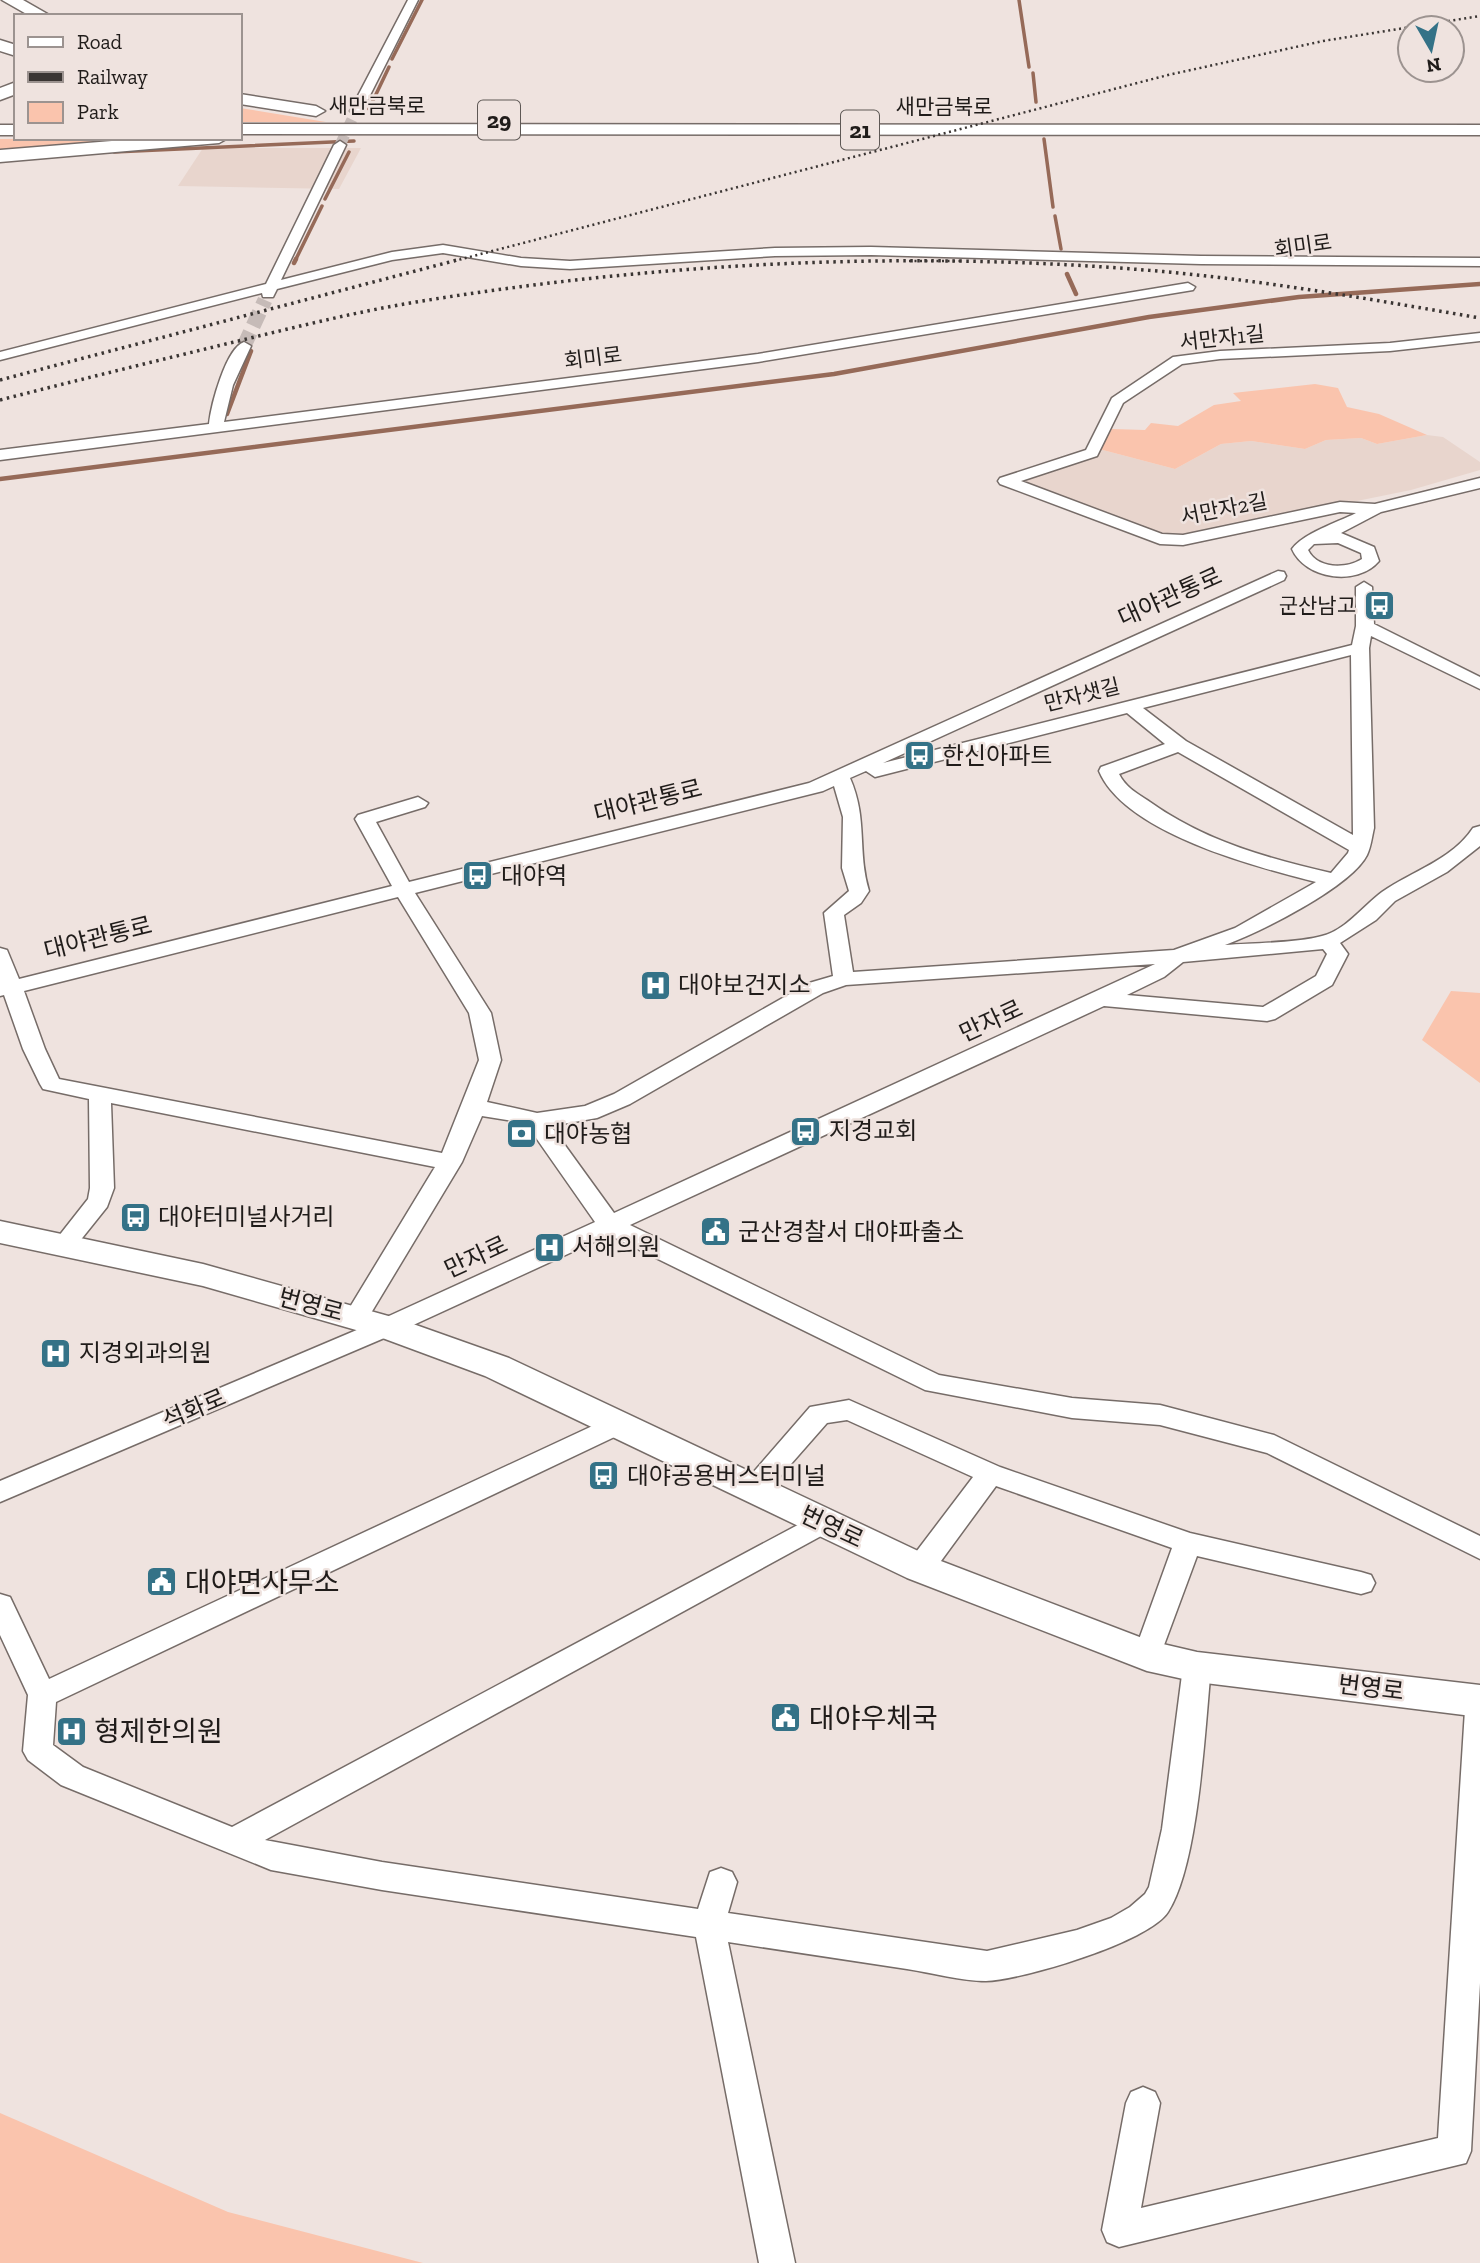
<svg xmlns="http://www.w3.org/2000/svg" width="1480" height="2263" font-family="'Zilla Slab','Noto Sans KR',serif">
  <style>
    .built { fill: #e8d5cd }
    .green { fill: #fac4ad }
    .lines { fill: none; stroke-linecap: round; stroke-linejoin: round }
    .stream-far1 { stroke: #966a58; stroke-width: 3.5 }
    .stream { stroke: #966a58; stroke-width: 4.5 }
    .minor-tunnel-far1 { stroke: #c6bbb8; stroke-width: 11; stroke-dasharray: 11 6; stroke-linecap: butt }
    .minor-tunnel { stroke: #c6bbb8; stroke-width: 15; stroke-dasharray: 15 7; stroke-linecap: butt }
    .minor-casing { stroke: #766c68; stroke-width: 3 }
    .major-casing { stroke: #766c68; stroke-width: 3 }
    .highway-casing { stroke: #766c68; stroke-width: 3 }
    .minor { fill: #fff; fill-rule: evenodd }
    .major { fill: #fff; fill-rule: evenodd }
    .highway { fill: #fff; fill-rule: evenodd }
    .rail-far1 { stroke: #3a3533; stroke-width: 2.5; stroke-dasharray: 2 3.5; stroke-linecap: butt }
    .rail { stroke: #3a3533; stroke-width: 3.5; stroke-dasharray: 2.5 4.5; stroke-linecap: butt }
    .labels { text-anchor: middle; stroke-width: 5; stroke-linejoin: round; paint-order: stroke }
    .far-street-label { font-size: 21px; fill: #201c1a; stroke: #efe3df }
    .far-poi-label { font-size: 21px; fill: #201c1a; stroke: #efe3df; text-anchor: end }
    .shield { fill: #efe3df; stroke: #5e5855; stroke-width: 2 }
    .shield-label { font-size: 23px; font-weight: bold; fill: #201c1a }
    .street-label { font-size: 24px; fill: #201c1a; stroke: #efe3df }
    .poi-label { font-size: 24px; fill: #201c1a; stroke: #efe3df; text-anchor: start }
    .near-poi-label { font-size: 28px; fill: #201c1a; stroke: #efe3df; text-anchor: start }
  </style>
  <rect width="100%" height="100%" fill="#efe3df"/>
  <path class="built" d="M203,148H361L339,189L178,186Z
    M1427,435L1443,437L1480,462V470L1411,490L1185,536L1163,537L1006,481L1099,449L1175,469L1221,444L1251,441L1305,449L1326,440L1361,438L1377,444Z"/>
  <path class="green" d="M240,108L326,122H240Z
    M182,138L0,154V139Z
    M1315,384L1338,388L1347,407L1379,414L1427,435L1377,444L1361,438L1326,440L1305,449L1251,441L1221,444L1175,469L1099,449L1112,429L1145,430L1151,423L1178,426L1214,405L1241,401L1233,393Z
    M1451,991L1480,993V1083L1422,1040Z
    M0,2113L228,2212L423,2263H0Z"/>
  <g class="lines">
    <path class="stream-far1" d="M1019,0L1029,67
      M392,59L422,0
      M1033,73L1036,102
      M369,109L389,67
      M1044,139L1053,207
      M114,152L354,141
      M325,199L349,152
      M1055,216L1061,249
      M295,261L322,206"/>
    <path class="stream" d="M294,263L296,259
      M1067,274L1076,294
      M227,414L251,351
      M0,479L834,374L1149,317L1299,297L1480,284"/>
    <path class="minor-tunnel-far1" d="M340,145L356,111"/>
    <path class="minor-tunnel" d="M244,346L265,300"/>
    <defs>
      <path id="minor" d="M408,0H418L362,111L352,113L350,111Z
        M340,141L346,145L281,280L392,252L443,245L521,258L570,261L775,248L871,247L1201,256L1480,258V266L1201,264L871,255L775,256L570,269L521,266L443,253L392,260L277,289L273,297H263L262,293L0,360V352L266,284L334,145Z
        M1188,283L1195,287L1193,290L758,362L0,460V450L209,424C211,405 226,348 244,342L251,346L233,385L224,422L758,354Z
        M1480,333V341L1390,351L1220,359L1182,364L1123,403L1097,456L1021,481L1162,534L1183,535L1340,502L1375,504L1480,478V488L1381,512L1341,533L1374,547L1379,561C1357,587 1305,579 1292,549C1304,533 1336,523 1356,513L1340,512L1183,545L1160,544L1000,484L998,481L1000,478L1086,450L1112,398L1173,357L1220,351L1390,343ZM1338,543L1361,553L1362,559C1346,569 1317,569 1308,550L1314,544Z
        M1278,571L1284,572L1286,576L1284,580L883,763L1352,645L1356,626V587L1364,582L1372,587L1374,624L1480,677V689L1371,636L1369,648L1374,828C1372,836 1371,847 1367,855C1351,887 1260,932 1225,945C1252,943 1298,943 1322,936C1346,930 1363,906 1382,892C1412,871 1452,860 1473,828L1480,826V846L1447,872L1395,901L1376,920L1340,943L1348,954L1332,985L1275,1019L1267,1021L1104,1006L630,1225L939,1375L1072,1398L1160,1405L1274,1435L1480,1536V1559L1267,1453L1160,1425L1072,1418L925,1390L609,1235L396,1333L0,1502V1481L378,1321L595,1222L532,1132L519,1122L482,1116L462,1162L365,1323L356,1326L347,1323L344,1317L435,1167L111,1103L114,1188L107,1207L71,1252L63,1254L55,1252L51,1246L88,1199L90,1188L89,1099L43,1089L40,1084L23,1049L4,995L0,996V948L7,950L19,979L392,886L355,819L358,815L418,797L428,803L425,807L376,822L409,882L809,783ZM1351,655L1353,835L1186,741L1143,708ZM1127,713L1165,744L1101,767L1099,771C1125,833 1256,867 1316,882L1235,928L1174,950L853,972L844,915L861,903L869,891C857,851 868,819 850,778L866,771L875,777ZM1178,752L1349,850L1348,853L1331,873C1266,858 1205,841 1150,802C1138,794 1125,787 1119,774ZM834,786L843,817L842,868L849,891L824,913L833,976L809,983L614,1094L585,1106L537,1113L487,1102L501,1060L491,1013L415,893L823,791ZM398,897L469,1013L479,1060L442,1153L59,1079L45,1049L24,991ZM1323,949L1327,954L1316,976L1263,1007L1127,995L1164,977L1183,962ZM1155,964L614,1213L551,1126L597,1118L630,1104L823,993L846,985Z
        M849,1400L1000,1467L1190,1533L1361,1572L1371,1575L1375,1583L1371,1591L1361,1594L1197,1556L1157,1664L1147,1668L1137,1664L1133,1656L1172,1548L996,1486L930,1576L920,1579L910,1576L906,1568L910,1560L973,1477L847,1420L827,1423L762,1497L753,1500L744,1497L740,1490L744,1483L810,1407Z
        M616,1415L625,1418L629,1425L625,1432L56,1702L53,1745L83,1767L232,1827L824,1511L834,1515L838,1522L834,1529L265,1840L382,1862L698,1909L710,1872L721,1868L732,1872L737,1882L728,1913L987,1951L1077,1930L1111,1918L1130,1907L1145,1894L1149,1887L1162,1829L1183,1667L1187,1659L1197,1655L1207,1659L1211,1667C1205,1727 1199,1864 1168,1912C1149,1942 1022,1980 986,1981C961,1981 933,1973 907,1969C848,1960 788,1951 728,1942L795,2263H759L696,1937L382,1890L271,1870L61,1785L28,1760L23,1751L28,1695L0,1635V1594L10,1597L49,1679Z
        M1480,1698V1983L1471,2151L1466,2163L1119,2247L1107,2242L1102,2230L1126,2103L1131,2092L1143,2087L1155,2092L1160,2103L1141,2208L1438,2138L1465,1710L1470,1701Z"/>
      <path id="major" d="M0,1221L203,1264L399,1319L509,1358L933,1558L1150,1641L1197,1652L1480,1685V1717L1197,1682L1147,1671L907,1578L485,1376L377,1336L203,1286L0,1243Z"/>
      <path id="highway" d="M2,0H23L51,16H30Z
        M0,40L16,45V56L0,51Z
        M16,82V94L0,100V88Z
        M240,94L316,106L325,111L316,116L240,104Z
        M240,124L1480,125V135L240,134Z
        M0,125H16V135H0Z
        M149,138H228L219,143L0,162V150Z"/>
    </defs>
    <use href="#minor" class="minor-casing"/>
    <use href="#major" class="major-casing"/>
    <use href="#highway" class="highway-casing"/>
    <use href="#minor" class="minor"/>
    <use href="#major" class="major"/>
    <use href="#highway" class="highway"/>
    <path class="rail-far1" d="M454,261L1168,75L1323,41L1480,16
      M909,261H963"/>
    <path class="rail" d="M0,380L461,259
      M0,400C78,380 156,361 234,342C292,328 351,313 410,303C652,263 900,250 1145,270C1257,279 1369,299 1480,318"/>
  </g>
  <defs>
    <symbol id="bus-square" viewBox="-11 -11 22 22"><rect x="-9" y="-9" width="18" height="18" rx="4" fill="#347287" stroke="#efe3df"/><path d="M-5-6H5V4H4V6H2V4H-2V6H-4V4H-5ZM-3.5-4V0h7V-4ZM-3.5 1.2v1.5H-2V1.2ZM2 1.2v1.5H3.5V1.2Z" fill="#fff"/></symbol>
    <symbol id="hospital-square" viewBox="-11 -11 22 22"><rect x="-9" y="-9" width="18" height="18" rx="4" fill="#347287" stroke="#efe3df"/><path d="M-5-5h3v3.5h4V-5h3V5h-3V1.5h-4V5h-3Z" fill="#fff"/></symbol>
    <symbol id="bank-square" viewBox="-11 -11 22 22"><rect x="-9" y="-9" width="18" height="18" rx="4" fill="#347287" stroke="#efe3df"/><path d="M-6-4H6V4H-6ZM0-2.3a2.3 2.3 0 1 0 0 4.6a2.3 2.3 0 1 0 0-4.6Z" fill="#fff"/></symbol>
    <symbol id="civic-square" viewBox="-11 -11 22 22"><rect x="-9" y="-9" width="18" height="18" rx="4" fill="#347287" stroke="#efe3df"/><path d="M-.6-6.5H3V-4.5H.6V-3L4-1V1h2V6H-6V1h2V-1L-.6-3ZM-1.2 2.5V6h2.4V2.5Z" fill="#fff"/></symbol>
  </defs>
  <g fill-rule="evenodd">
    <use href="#bus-square" x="1362" y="588" width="35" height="35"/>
    <use href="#bus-square" x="902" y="738" width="35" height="35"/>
    <use href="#bus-square" x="460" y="858" width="35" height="35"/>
    <use href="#hospital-square" x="638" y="968" width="35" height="35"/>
    <use href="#bus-square" x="788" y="1114" width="35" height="35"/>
    <use href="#bank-square" x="504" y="1116" width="35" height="35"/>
    <use href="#bus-square" x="118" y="1200" width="35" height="35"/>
    <use href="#civic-square" x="698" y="1214" width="35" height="35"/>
    <use href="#hospital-square" x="532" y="1230" width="35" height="35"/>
    <use href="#hospital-square" x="38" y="1336" width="35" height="35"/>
    <use href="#bus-square" x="586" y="1458" width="35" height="35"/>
    <use href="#civic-square" x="144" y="1564" width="35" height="35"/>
    <use href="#civic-square" x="768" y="1700" width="35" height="35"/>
    <use href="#hospital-square" x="54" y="1714" width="35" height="35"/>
  </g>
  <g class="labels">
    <g class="far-street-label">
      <text x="377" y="113">새만금북로</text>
      <text x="944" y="114">새만금북로</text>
      <text transform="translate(1303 246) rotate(-8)" y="7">회미로</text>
      <text transform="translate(1222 338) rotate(-6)" y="7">서만자1길</text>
      <text transform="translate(593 358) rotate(-7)" y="7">회미로</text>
      <text transform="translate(1224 509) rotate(-11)" y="7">서만자2길</text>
      <text transform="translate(1082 695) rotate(-14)" y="7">만자샛길</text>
    </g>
    <g class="far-poi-label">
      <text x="1356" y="613">군산남고</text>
    </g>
    <g class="shield">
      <rect x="478" y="100.5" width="42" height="39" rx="5"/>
      <rect x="841" y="110.5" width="38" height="39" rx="5"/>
    </g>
    <g class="shield-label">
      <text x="499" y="128">29</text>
      <text x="860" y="138">21</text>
    </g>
    <g class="street-label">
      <text transform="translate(1170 597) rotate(-24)" y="8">대야관통로</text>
      <text transform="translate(648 801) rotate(-14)" y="8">대야관통로</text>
      <text transform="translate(98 938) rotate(-14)" y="8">대야관통로</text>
      <text transform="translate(991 1021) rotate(-25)" y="8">만자로</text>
      <text transform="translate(476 1257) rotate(-25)" y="8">만자로</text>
      <text transform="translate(311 1305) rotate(15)" y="8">번영로</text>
      <text transform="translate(194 1409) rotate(-23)" y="8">석화로</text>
      <text transform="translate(832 1527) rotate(25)" y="8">번영로</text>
      <text transform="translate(1371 1688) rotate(7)" y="8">번영로</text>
    </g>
    <g class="poi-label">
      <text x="942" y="764">한신아파트</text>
      <text x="501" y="884">대야역</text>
      <text x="678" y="993">대야보건지소</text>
      <text x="829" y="1139">지경교회</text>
      <text x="544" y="1142">대야농협</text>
      <text x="158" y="1225">대야터미널사거리</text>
      <text x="738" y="1240">군산경찰서 대야파출소</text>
      <text x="572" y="1255">서해의원</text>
      <text x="79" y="1361">지경외과의원</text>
      <text x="627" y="1484">대야공용버스터미널</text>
    </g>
    <g class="near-poi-label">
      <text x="185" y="1592">대야면사무소</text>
      <text x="809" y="1728">대야우체국</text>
      <text x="94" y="1741">형제한의원</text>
    </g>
  </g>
  <rect x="14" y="14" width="228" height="126" fill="#efe3df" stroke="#9c9390" stroke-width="2"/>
  <rect x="28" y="37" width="35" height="10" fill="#ffffff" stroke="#9c9390" stroke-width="2"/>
  <text x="77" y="49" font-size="21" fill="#201c1a">Road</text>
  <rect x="28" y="72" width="35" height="10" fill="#3a3533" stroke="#9c9390" stroke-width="2"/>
  <text x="77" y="84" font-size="21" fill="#201c1a">Railway</text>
  <rect x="28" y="102" width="35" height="21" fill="#fac4ad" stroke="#9c9390" stroke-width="2"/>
  <text x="77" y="119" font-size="21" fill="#201c1a">Park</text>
  <g transform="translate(1431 49) rotate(171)"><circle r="33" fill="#efe3df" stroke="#9c9390" stroke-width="2"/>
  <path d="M0-5L12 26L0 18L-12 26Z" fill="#347287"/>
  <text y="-10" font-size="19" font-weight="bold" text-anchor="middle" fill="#201c1a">N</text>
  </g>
</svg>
